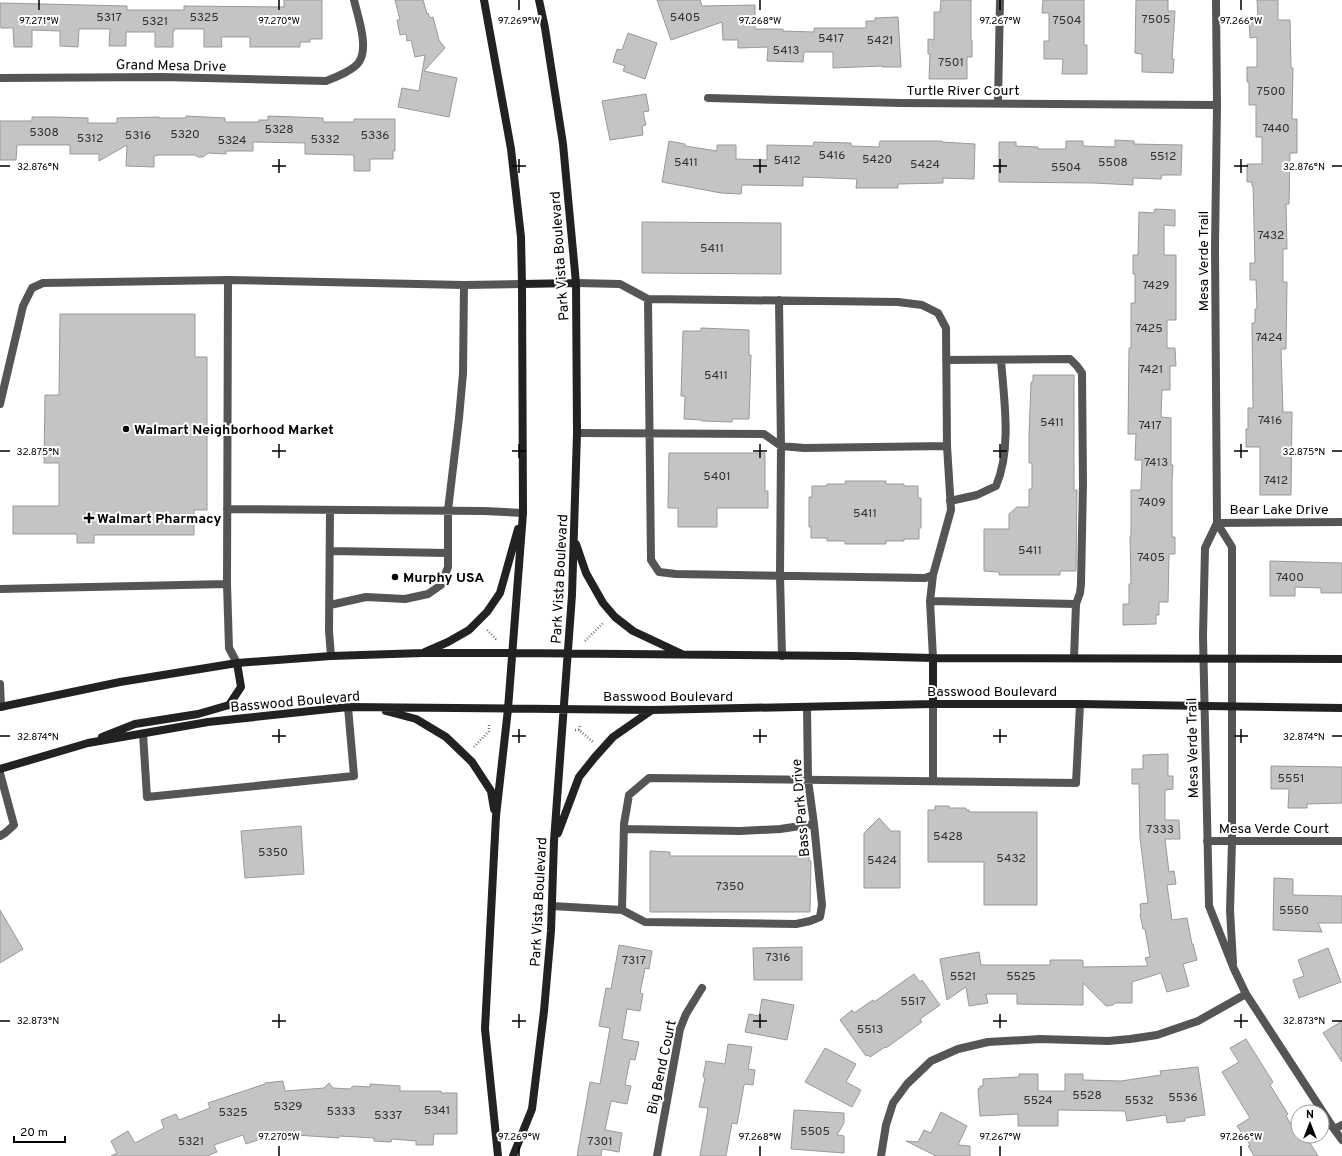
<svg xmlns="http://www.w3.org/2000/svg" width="1342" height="1156" font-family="Overpass,sans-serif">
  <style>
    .building { fill: #c4c4c4; stroke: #999 }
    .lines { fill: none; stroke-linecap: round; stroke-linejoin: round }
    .path { stroke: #777; stroke-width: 2.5; stroke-dasharray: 1 2; stroke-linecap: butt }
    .lane { stroke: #555; stroke-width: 8 }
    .street { stroke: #555; stroke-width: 8 }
    .secondary { stroke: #222; stroke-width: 8 }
    .ticks { fill: none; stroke: #000; stroke-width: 1.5 }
    .poi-dot { fill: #000; stroke: #fff; stroke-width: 1.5 }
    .labels { text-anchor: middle; stroke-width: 4; stroke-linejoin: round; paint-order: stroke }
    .number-label { font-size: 12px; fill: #313131 }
    .street-label { font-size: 14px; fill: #000; stroke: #fff }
    .poi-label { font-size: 14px; font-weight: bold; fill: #000; stroke: #fff; text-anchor: start }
    .ticks-label { font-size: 10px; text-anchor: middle; fill: #000; stroke: #fff; stroke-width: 4; stroke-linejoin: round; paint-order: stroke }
  </style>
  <rect width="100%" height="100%" fill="#fff"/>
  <path class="building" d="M284,0H322V39H310V42H300V47H250V37H221L222,47H204V29H174V31H173V47H155V32H126V46H109L110,29H79L78,47L60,46V31L32,30V47H14L13,28H1L0,26V3L127,6V10H184V6L284,7Z
    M395,0H423L427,14L428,13L430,18L433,17L439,40L445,48L424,71L457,78L449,117L398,107L402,88L419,91L425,55L415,57L411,40L407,41L406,34L400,35L397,20H400Z
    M657,0H700L702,6L755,5V29H783V31L814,32V28H866V21H875V18L898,17L901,67H882V66L833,68V52H804L803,62L767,61L768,47L738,48V40H723L722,22L671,40Z
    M941,0H971V40H972V57H967V79H929L930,54H928V39L934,40V12H940Z
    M1043,0H1084V45H1087V74H1062L1063,59H1044V41H1049V13H1042Z
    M1136,0H1168V11H1175L1172,59H1174L1173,73L1142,72V54L1135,53Z
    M1257,0H1278V20H1290L1291,68H1293L1292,119H1297V153H1290L1289,204H1286L1287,249H1283V282H1287L1286,349H1281L1283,412H1292L1291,495H1260V447H1246V429H1248V408H1253L1252,323H1255V309H1257L1256,280H1250V263H1255L1253,186H1252V182H1247V164H1262V137H1256V105H1249V82H1247V67H1257V37L1250,38L1249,20H1258Z
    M628,33L657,43L645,79L623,71L625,66L613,62L617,49L622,50Z
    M646,94L649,111L643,112L646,125L642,126L643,135L610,140L602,101Z
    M186,116L225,118V122H259V120H268V116L323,118V122H354V119H395V151H393V159H370V171H354V155L305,154V143L253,142V151H226V154L208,153L203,157H198L195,155H158L154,156V167L126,166L127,145L99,161V154H70V145H17L16,160H0V121H32V117H55L88,118V123H117V118L159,117V118H186Z
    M1115,140L1134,141V144L1182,145L1181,175H1162L1161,179L1133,178V185L1093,183L999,182V142H1016V146L1038,147V149H1066V141H1083V146L1115,147Z
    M669,141L685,144V146L717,151V145H736V159L767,160V145L813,146L814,142L851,143V146L879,147L880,141H942V142L975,144L974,179L943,178V183L898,184V188H856L857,179L803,177V186L742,185L741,194L721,193L662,182Z
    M1155,209L1175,210V226L1164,225V255H1176V320H1167V348H1175L1176,366H1170V390H1162L1161,417L1171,418V465H1173L1172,481V537H1175V554H1169L1168,602H1159V615H1156V624L1123,625V604H1129V584H1131L1130,536H1131V490H1141L1142,460H1135L1136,434H1128L1129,348H1131V303H1135V274H1133V255H1138L1139,212L1154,213Z
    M642,222L781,223V274L642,273Z
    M60,314H195V357H207V510H194V535H94V543H77V534H13V506H59V463H44L45,395H59Z
    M701,328L749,330V355H751L749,419H732V422L702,421V420L684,419L685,396H681L683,331H701Z
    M1033,375H1074V490H1077L1076,571H1060V575H999V572L984,571V529H1009V514L1017,507H1029V489H1032V463H1029V436L1031,382H1033Z
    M669,453H765V491H768V508H717V527H678V508H668Z
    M845,481H886V484H904V486H918V498H921V528H919V539H904V541H886V544H845V541H827V538H811V527H809V497H812V486H827V484H846Z
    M1270,561L1342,563V593H1321V588L1295,587V596H1270Z
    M1168,754V776H1173V789L1165,790V820H1179L1180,839H1165L1169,872L1174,871L1176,884L1167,885L1172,920L1187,918L1192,944H1193L1197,960L1183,964L1189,986L1167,992L1161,973L1132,982V1003H1115L1113,1005L1106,1006L1083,983V1005L1017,1004V994H986L988,1003L969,1006L966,987L947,1000L940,959L979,952L981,965H1050V960H1082L1083,961V967L1148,966L1145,958L1150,957L1145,929H1143L1140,914L1141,913L1140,904L1148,903L1140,838L1139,784H1132V769H1143V755Z
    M1271,766L1342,767V803L1307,804V808H1288L1289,789H1271Z
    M935,806H949V808H966V810H969V812H1037V905H984V862H928V810H935Z
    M879,818L891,831H900V888H864V833Z
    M301,826L304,874L245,878L241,831Z
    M650,851L670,852V856H809V861H811L810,912H650Z
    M1274,878L1293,879V895L1342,896V923H1318L1322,932L1273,930Z
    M0,910L23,949L0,963Z
    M619,945L652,951L649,969L645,968L640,993L643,994L640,1011L627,1009L622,1039L639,1042L635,1060L630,1059L625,1085L631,1086L627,1104L611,1101L605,1130L622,1133L619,1152L602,1149L601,1156H577L590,1082L600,1084L610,1028L599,1026L606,988L611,989Z
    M802,947V980H754L753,948Z
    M1328,948L1341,982L1299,998L1293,980L1304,976L1298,960Z
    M914,974L920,982L922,980L940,1005L920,1019L922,1022L886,1048L885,1047L870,1057L868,1055L866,1056L840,1020L852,1010L854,1013L873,1000L874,1002Z
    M762,999L794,1005L787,1040L745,1032L749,1014L759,1016Z
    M1342,1021V1062L1323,1033Z
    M1246,1039L1273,1082L1270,1085L1288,1114L1286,1116L1298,1136L1302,1141L1307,1138L1318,1156H1254L1248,1146L1250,1145L1237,1126L1250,1118L1222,1072L1239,1062L1230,1048Z
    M728,1044L752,1047L748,1069L755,1070L753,1085L745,1084L744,1085L737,1124L732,1123L726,1156H700L708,1108L699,1107L705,1078L703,1077L706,1061L725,1064Z
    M825,1048L856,1064L846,1082L861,1090L852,1107L805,1082Z
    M1198,1067L1205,1115L1185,1118V1121L1167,1123L1166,1115L1127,1121L1125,1111L1058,1110V1126H1018V1114L980,1116L978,1089L980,1088V1086H983V1079L1019,1077V1074H1038V1091H1065V1074H1083V1080L1121,1081L1161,1075L1160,1071Z
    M283,1081L285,1091L324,1088L329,1083L333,1088L350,1089L353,1086L370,1087V1084L400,1086V1091H441V1093H457V1134H434L433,1145H416V1141L392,1139L391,1142L374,1141V1138L339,1136V1138L296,1135V1139L279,1141L278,1133L246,1144L243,1135L214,1145L217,1152L207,1156H111L117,1153L111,1141L128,1131L135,1143L164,1128L161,1120L176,1114L179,1120L210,1108L208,1103L265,1084V1083Z
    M794,1110L844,1113V1123L837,1135L844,1136V1153L791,1149Z
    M941,1112L967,1126L958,1145L970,1146V1156H936L906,1141L918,1142L924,1130L931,1133Z"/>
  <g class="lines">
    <path class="path" d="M487,630L496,639H498
      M585,641L604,622
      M575,730H579L593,742
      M579,730L580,725
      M474,747L489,731V725"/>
    <path class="lane" d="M228,280L227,584L229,648L237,663
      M576,283L620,284L648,299L898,302L922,305L938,313L946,328L947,446L951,510L933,575L930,601L933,658
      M648,299L651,560L659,572L676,574L925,578L933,575
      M779,300L781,446L780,576L782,656
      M946,360L1070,359L1077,366L1082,373L1083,483L1081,584L1080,593L1076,604
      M0,404L23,306L32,288L43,283L228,280L464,285L522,284
      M577,433L764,434L781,446L804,448L947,446
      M950,501L977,495L996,486C1012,449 1004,400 1001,360
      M227,509L484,511L523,513
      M330,510L329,631L331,656
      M330,551L448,553
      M0,589L227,584
      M930,601L1076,604L1074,658
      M330,605L366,597L405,599L428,594L441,585L448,567V510L459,418L463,373L464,285
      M0,684L1,707
      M933,704V781
      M143,734L147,797L354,776L348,707
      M0,773L14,825L5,833L0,836
      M624,829L740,831L780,829L814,824
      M552,906L622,910L624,824L629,795L649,778L1076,783L1080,704
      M622,910L645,922L796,924L810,921L820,917L822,905L814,824L808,780L807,708"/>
    <path class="street" d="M1216,0L1217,105L1215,247L1217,523L1205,548L1203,636L1209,906L1234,969L1246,994L1334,1129L1342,1140
      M0,78L163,77L326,81C336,77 354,70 359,62C369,47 358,17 354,0
      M708,98L901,103L1217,105
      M998,103L1000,0
      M1217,523L1232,547V842L1230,910L1233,963
      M1217,523L1342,522
      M1207,841H1342
      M1334,1129L1342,1125
      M657,1156L680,1029L686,1014L702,988
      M881,1156L886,1125L893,1103L907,1084L931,1061L958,1049L988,1042L1040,1039L1108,1041L1130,1039L1157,1035L1198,1021L1246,994"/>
    <path class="secondary" d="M484,0L511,149L521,237L522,284L523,513L508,709L496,816L485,1029L498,1156
      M522,284L576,283
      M576,544L586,573L603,603L615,617L633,631L682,654
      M425,652L448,642L469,630L487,612L500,593L518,529
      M933,658V704
      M0,707L120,682L237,663L331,656L423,653H513L852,656L933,658L1342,659
      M386,711L416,719L446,737L472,762L491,791L494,809
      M102,737L135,724L198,714L229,705L241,687L237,663
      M0,769L88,743L208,722L348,707L652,710L933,704H1080L1342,708
      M558,833L579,777L595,757L613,737L652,710
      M513,1156L532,1109L544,1011L551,931L554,841L572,595L577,433L576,283L563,144L545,28L539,0"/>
  </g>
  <path class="ticks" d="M39,0V10M279,0V10M519,0V10M760,0V10M1000,0V10M1241,0V10M279,159V173M519,159V173M760,159V173M1000,159V173M1241,159V173M0,166H10M272,166H286M512,166H526M753,166H767M993,166H1007M1234,166H1248M1332,166H1342M279,444V458M519,444V458M760,444V458M1000,444V458M1241,444V458M0,451H10M272,451H286M512,451H526M753,451H767M993,451H1007M1234,451H1248M1332,451H1342M279,729V743M519,729V743M760,729V743M1000,729V743M1241,729V743M0,736H10M272,736H286M512,736H526M753,736H767M993,736H1007M1234,736H1248M1332,736H1342M279,1014V1028M519,1014V1028M760,1014V1028M1000,1014V1028M1241,1014V1028M0,1021H10M272,1021H286M512,1021H526M753,1021H767M993,1021H1007M1234,1021H1248M1332,1021H1342M279,1146V1156M519,1146V1156M760,1146V1156M1000,1146V1156M1241,1146V1156"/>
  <g class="poi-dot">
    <circle cx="126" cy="429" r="4"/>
    <path d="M87 512h4v4h4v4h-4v4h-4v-4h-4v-4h4z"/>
    <circle cx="395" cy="577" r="4"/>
  </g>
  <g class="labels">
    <g class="number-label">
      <text x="109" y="21">5317</text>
      <text x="204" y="21">5325</text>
      <text x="685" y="21">5405</text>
      <text x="1156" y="23">7505</text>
      <text x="1067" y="24">7504</text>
      <text x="155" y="25">5321</text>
      <text x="831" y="42">5417</text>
      <text x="880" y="44">5421</text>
      <text x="786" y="54">5413</text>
      <text x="951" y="66">7501</text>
      <text x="1271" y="95">7500</text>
      <text x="1276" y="132">7440</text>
      <text x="279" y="133">5328</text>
      <text x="44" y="136">5308</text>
      <text x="185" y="138">5320</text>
      <text x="138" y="139">5316</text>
      <text x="375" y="139">5336</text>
      <text x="90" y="142">5312</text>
      <text x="325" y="143">5332</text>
      <text x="232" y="144">5324</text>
      <text x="832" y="159">5416</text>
      <text x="1163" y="160">5512</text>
      <text x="877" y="163">5420</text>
      <text x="787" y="164">5412</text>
      <text x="686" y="166">5411</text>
      <text x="1113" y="166">5508</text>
      <text x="925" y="168">5424</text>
      <text x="1066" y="171">5504</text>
      <text x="1271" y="239">7432</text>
      <text x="712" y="252">5411</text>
      <text x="1156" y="289">7429</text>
      <text x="1149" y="332">7425</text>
      <text x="1269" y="341">7424</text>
      <text x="1151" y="373">7421</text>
      <text x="716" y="379">5411</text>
      <text x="1270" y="424">7416</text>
      <text x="1052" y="426">5411</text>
      <text x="1150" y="429">7417</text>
      <text x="1156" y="466">7413</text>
      <text x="717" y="480">5401</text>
      <text x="1276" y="484">7412</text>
      <text x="1152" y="506">7409</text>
      <text x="865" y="517">5411</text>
      <text x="1030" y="554">5411</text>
      <text x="1151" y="561">7405</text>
      <text x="1290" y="581">7400</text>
      <text x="1291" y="782">5551</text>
      <text x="1160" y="833">7333</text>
      <text x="948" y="840">5428</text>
      <text x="273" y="856">5350</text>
      <text x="1011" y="862">5432</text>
      <text x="882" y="864">5424</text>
      <text x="730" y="890">7350</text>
      <text x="1294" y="914">5550</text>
      <text x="778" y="961">7316</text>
      <text x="634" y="964">7317</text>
      <text x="963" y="980">5521</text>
      <text x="1021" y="980">5525</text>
      <text x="913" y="1005">5517</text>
      <text x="870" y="1033">5513</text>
      <text x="1087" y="1099">5528</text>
      <text x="1183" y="1101">5536</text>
      <text x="1038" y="1104">5524</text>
      <text x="1139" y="1104">5532</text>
      <text x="288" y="1110">5329</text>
      <text x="437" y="1114">5341</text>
      <text x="341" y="1115">5333</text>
      <text x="233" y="1116">5325</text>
      <text x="388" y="1119">5337</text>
      <text x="815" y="1135">5505</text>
      <text x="191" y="1145">5321</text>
      <text x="600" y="1145">7301</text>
    </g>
    <g class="street-label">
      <text transform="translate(171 65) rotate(1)" y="5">Grand Mesa Drive</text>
      <text x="963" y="95">Turtle River Court</text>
      <text transform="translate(559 256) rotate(-94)" y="5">Park Vista Boulevard</text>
      <text transform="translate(1203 261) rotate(-90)" y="5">Mesa Verde Trail</text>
      <text x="1279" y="514">Bear Lake Drive</text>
      <text transform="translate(559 579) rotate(-87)" y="5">Park Vista Boulevard</text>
      <text x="992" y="696">Basswood Boulevard</text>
      <text x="668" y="701">Basswood Boulevard</text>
      <text transform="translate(295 701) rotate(-5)" y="5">Basswood Boulevard</text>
      <text transform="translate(1192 748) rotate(-91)" y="5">Mesa Verde Trail</text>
      <text transform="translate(800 808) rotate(-95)" y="5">Bass Park Drive</text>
      <text x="1274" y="833">Mesa Verde Court</text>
      <text transform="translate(538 902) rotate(-87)" y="5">Park Vista Boulevard</text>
      <text transform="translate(661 1067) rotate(-78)" y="5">Big Bend Court</text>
    </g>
    <g class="poi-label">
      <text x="134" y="434">Walmart Neighborhood Market</text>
      <text x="97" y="523">Walmart Pharmacy</text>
      <text x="403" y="582">Murphy USA</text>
    </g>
  </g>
  <g class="ticks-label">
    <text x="39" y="24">97.271°W</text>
    <text x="279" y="24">97.270°W</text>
    <text x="519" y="24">97.269°W</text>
    <text x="760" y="24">97.268°W</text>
    <text x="1000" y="24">97.267°W</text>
    <text x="1241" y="24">97.266°W</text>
    <text x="38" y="170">32.876°N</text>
    <text x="1304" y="170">32.876°N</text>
    <text x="38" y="455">32.875°N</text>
    <text x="1304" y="455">32.875°N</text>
    <text x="38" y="740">32.874°N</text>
    <text x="1304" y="740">32.874°N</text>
    <text x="38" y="1024">32.873°N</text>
    <text x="1304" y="1024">32.873°N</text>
    <text x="279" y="1140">97.270°W</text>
    <text x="519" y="1140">97.269°W</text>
    <text x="760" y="1140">97.268°W</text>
    <text x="1000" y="1140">97.267°W</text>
    <text x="1241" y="1140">97.266°W</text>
  </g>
  <g transform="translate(1310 1124)"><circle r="19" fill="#ffffff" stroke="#999999"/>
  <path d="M0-3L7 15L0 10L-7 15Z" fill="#000000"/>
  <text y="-6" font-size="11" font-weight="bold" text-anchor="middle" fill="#000000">N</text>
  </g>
  <path d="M14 1136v6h51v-6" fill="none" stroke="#000000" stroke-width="2"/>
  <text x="20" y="1136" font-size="12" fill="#000000" stroke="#ffffff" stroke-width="3" paint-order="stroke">20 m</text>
</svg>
